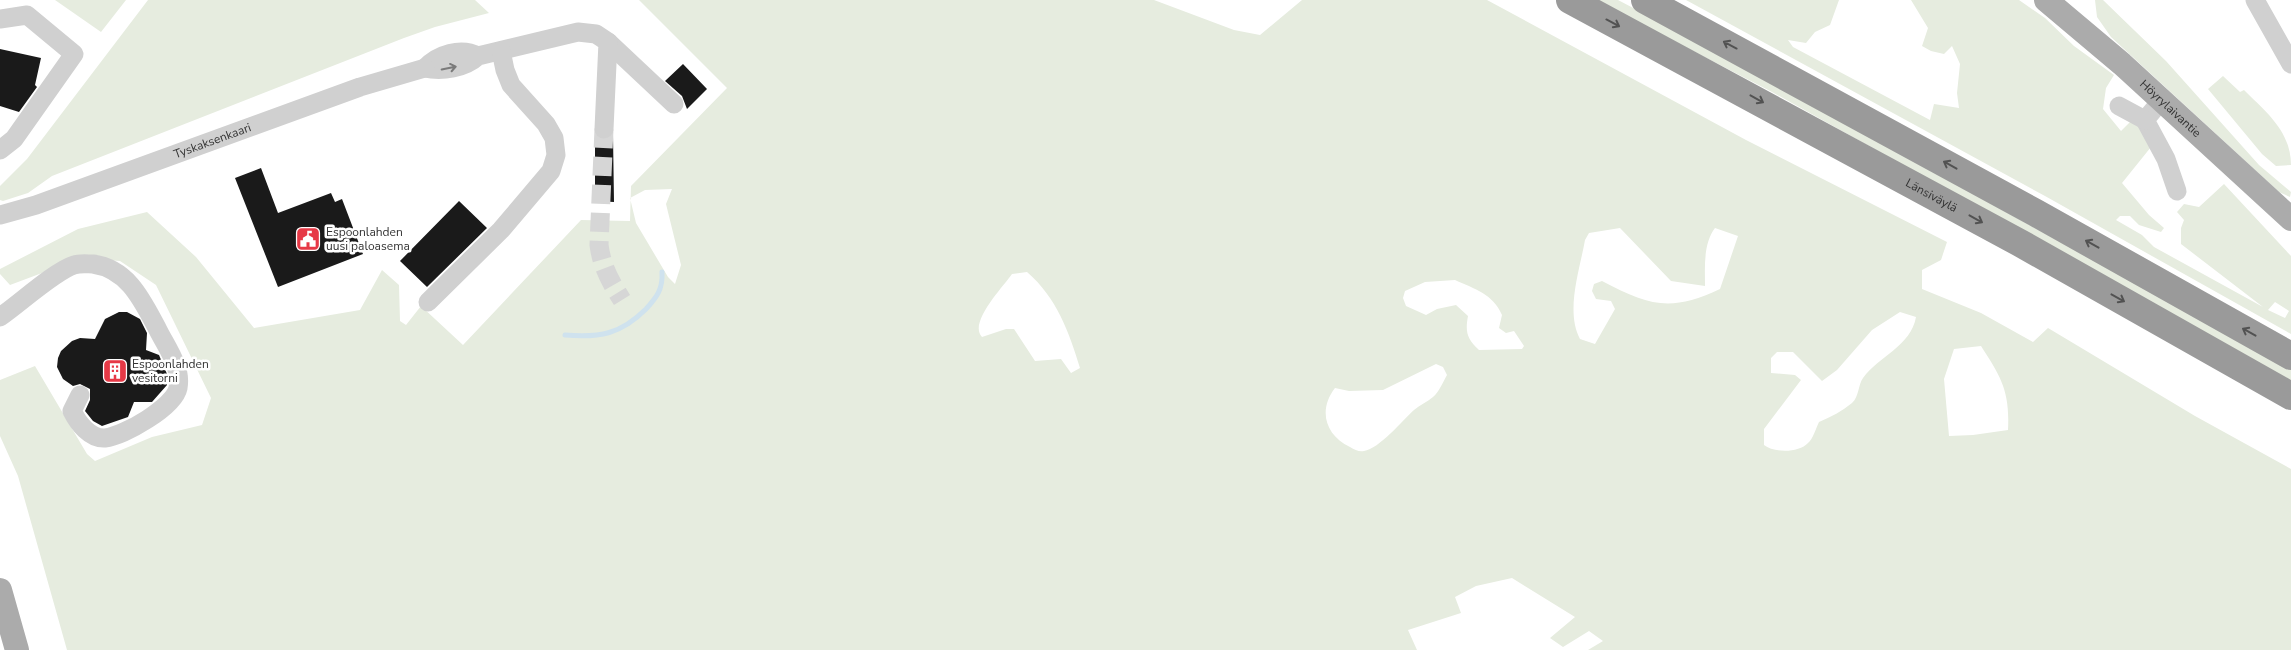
<svg xmlns="http://www.w3.org/2000/svg" width="2291" height="650" font-family="'Nunito Sans',sans-serif">
  <style>
    .green { fill: #e6ecdf; fill-rule: evenodd }
    .lines { fill: none; stroke-linecap: round; stroke-linejoin: round }
    .stream { stroke: #cfe2ee; stroke-width: 5 }
    .building { fill: #1a1a1a }
    .minor-tunnel { stroke: #d6d6d6; stroke-width: 19; stroke-dasharray: 19 9; stroke-linecap: butt }
    .minor { stroke: #d0d0d0; stroke-width: 19 }
    .major { stroke: #ababab; stroke-width: 24 }
    .highway { stroke: #9a9a9a; stroke-width: 28 }
    .oneway { stroke: #525252 }
    .oneway2 { stroke: #7a7a7a }
    .labels { text-anchor: middle; stroke-width: 5; stroke-linejoin: round; paint-order: stroke }
    .street-label { font-size: 12px; fill: #333; stroke: #fff }
    .poi-label { font-size: 12px; fill: #333; stroke: #fff; text-anchor: start }
  </style>
  <rect width="100%" height="100%" fill="#fff"/>
  <path class="green" d="M55,0H126L101,32Z
    M148,0H475L489,13L435,27L404,38L52,176L28,193L3,201L0,200V186L27,159Z
    M639,0H1154L1234,30L1260,35L1302,0H1487L1746,140L1947,242L1941,260L1922,270V289L1981,313L2033,342L2048,328L2195,416L2291,469V650H1588L1603,641L1589,631L1563,647L1550,638L1575,617L1512,578L1476,586L1455,597L1461,613L1408,630L1417,650H67L18,476L0,436V380L35,366L87,454L95,461L152,437L202,425L211,398L156,285L120,261L82,258L10,285L0,274V269L78,229L147,212L196,257L254,328L360,310L382,270L399,285L400,321L406,325L421,306L463,345L581,220L630,221L631,186L727,88ZM672,189L666,204L681,265L675,284L668,277L636,223L630,198L645,190ZM1620,228L1671,281L1705,286C1705,267 1703,244 1715,228L1738,236L1720,289C1671,312 1649,306 1602,281L1594,284L1592,291L1596,299L1611,301L1615,309L1595,344L1580,339C1565,311 1580,269 1585,240L1589,233ZM1027,272C1057,298 1069,332 1080,368L1071,373L1061,359L1035,361L1014,329H1006L982,337C968,323 1003,287 1012,274ZM1455,280C1475,289 1493,294 1502,315L1499,328L1506,333L1514,331L1524,346L1522,349L1479,350C1467,339 1465,332 1468,316L1456,305L1437,309L1426,315L1406,306L1403,298L1405,291L1425,282ZM1900,312L1916,317C1911,346 1879,356 1863,378C1858,385 1859,397 1852,403C1842,411 1831,417 1819,422C1816,428 1813,439 1808,443C1799,453 1774,453 1764,445V429L1801,380L1795,375L1771,373V358L1777,352H1793L1822,381L1837,370L1872,330ZM1981,346C2001,377 2010,391 2008,430L1973,435L1949,436L1944,379L1954,349ZM1436,364L1443,367L1447,375C1443,382 1439,392 1433,397C1427,402 1420,405 1414,410C1403,420 1379,449 1364,451C1359,452 1355,450 1350,447C1325,435 1318,410 1335,388L1349,391L1383,390Z
    M1595,0H1618L1734,61L2291,370V381L1772,92Z
    M1686,0H1839L1830,25L1815,32L1806,43L1788,40L1793,47L1930,120L1934,104L1959,108L1957,93L1960,64L1952,46L1944,54L1931,51L1922,46L1928,28L1911,0H2019L2045,18L2074,46L2114,75L2106,88L2103,109L2121,131L2131,121L2145,131L2151,147L2122,183L2149,215L2164,228L2161,232L2139,225L2130,216H2120L2116,220L2142,235L2154,247L2263,307L2181,244V228L2184,220L2177,212L2184,204L2199,207L2224,184L2291,256V334L2045,196ZM2275,302L2289,311L2285,318L2268,310Z
    M2095,0H2103L2166,61L2259,165L2291,192L2290,197L2279,192L2111,37L2097,17Z
    M2223,76L2240,92L2244,90C2266,112 2291,131 2291,165L2276,166L2262,154L2208,89Z"/>
  <g class="lines">
    <path class="stream" d="M565,335C600,338 621,334 646,309C657,297 663,289 662,272"/>
  </g>
  <path class="building" d="M0,49L41,58L35,85L37,87L19,112L0,106Z
    M683,64L707,89L687,109L682,96L665,81Z
    M595,135L604,140L613,135L614,202L595,201Z
    M261,168L278,213L331,193L335,202L342,199L363,254L278,287L235,178Z
    M459,201L487,228L427,287L400,261Z
    M119,312H127L140,319L147,333L146,350L159,355L167,374V385L152,402H134L128,417L102,426L93,421L85,411L90,400V389L80,384L73,386L63,379L57,367L58,358L61,351L72,341L80,338L95,339L105,319Z"/>
  <g class="lines">
    <path class="minor-tunnel" d="M604,129L599,245C602,267 610,281 622,300"/>
    <g class="minor">
      <path d="M2255,0L2291,64"/>
      <path d="M0,19L27,15L74,54L14,139L0,150"/>
      <path d="M608,42L674,104"/>
      <path d="M478,56C461,47 438,54 425,68C442,72 465,68 478,56L578,32L596,34L608,42L604,129"/>
      <path d="M2161,101L2145,120L2166,159L2177,191"/>
      <path d="M2119,106L2145,120"/>
      <path id="s1" d="M0,215L36,205L360,87L425,68"/>
      <path d="M428,302L501,230L551,171L556,155L554,138L546,124L511,85L505,70L501,51"/>
      <path d="M0,317C19,304 55,271 74,265C80,263 87,264 93,264C128,269 142,300 157,328C166,347 182,366 178,388C174,407 124,436 105,438C90,439 78,423 72,411L80,395"/>
    </g>
    <g class="major">
      <path id="s2" d="M2046,0L2122,64L2291,219"/>
      <path d="M0,590L17,650"/>
    </g>
    <g class="highway">
      <path id="s3" d="M1570,0L2020,243L2291,396"/>
      <path d="M1645,0L2036,213L2291,356"/>
    </g>
  </g>
  <defs><path id="oneway-shaft" d="M-6 0H5M1.5-3L5.5 0L1.5 3" fill="none" stroke-width="1.6" stroke-linecap="round" stroke-linejoin="round" transform="scale(1.25)"/></defs>
  <g class="oneway">
    <use href="#oneway-shaft" transform="translate(1613 23) rotate(28)"/>
    <use href="#oneway-shaft" transform="translate(1730 45) rotate(-152)"/>
    <use href="#oneway-shaft" transform="translate(1757 99) rotate(29)"/>
    <use href="#oneway-shaft" transform="translate(1950 165) rotate(-151)"/>
    <use href="#oneway-shaft" transform="translate(1976 219) rotate(29)"/>
    <use href="#oneway-shaft" transform="translate(2092 244) rotate(-151)"/>
    <use href="#oneway-shaft" transform="translate(2118 298) rotate(29)"/>
    <use href="#oneway-shaft" transform="translate(2249 332) rotate(-151)"/>
  </g>
  <use class="oneway2" href="#oneway-shaft" transform="translate(449 68) rotate(-12)"/>
  <defs>
    <symbol id="civic-square" viewBox="-11 -11 22 22"><rect x="-9" y="-9" width="18" height="18" rx="4" fill="#e63946" stroke="#fff"/><path d="M-.6-6.5H3V-4.5H.6V-3L4-1V1h2V6H-6V1h2V-1L-.6-3ZM-1.2 2.5V6h2.4V2.5Z" fill="#fff"/></symbol>
    <symbol id="building-square" viewBox="-11 -11 22 22"><rect x="-9" y="-9" width="18" height="18" rx="4" fill="#e63946" stroke="#fff"/><path d="M-4-6H4V6H1V3H-1V6H-4ZM-2.5-4.3h1.7v1.8h-1.7ZM.8-4.3h1.7v1.8H.8ZM-2.5-1h1.7V.8h-1.7ZM.8-1h1.7V.8H.8Z" fill="#fff"/></symbol>
  </defs>
  <g fill-rule="evenodd">
    <use href="#civic-square" x="294" y="225" width="28" height="28"/>
    <use href="#building-square" x="101" y="357" width="28" height="28"/>
  </g>
  <g class="labels">
    <g class="street-label">
      <text dy="4" stroke="none"><textPath href="#s2" startOffset="165">Höyrylaivantie</textPath></text>
      <text dy="4" stroke="none"><textPath href="#s1" startOffset="225">Tyskaksenkaari</textPath></text>
      <text dy="4" stroke="none"><textPath href="#s3" startOffset="411">Länsiväylä</textPath></text>
    </g>
    <g class="poi-label">
      <text x="326" y="236">Espoonlahden<tspan x="326" dy="14">uusi paloasema</tspan></text>
      <text x="132" y="368">Espoonlahden<tspan x="132" dy="14">vesitorni</tspan></text>
    </g>
  </g>
</svg>
